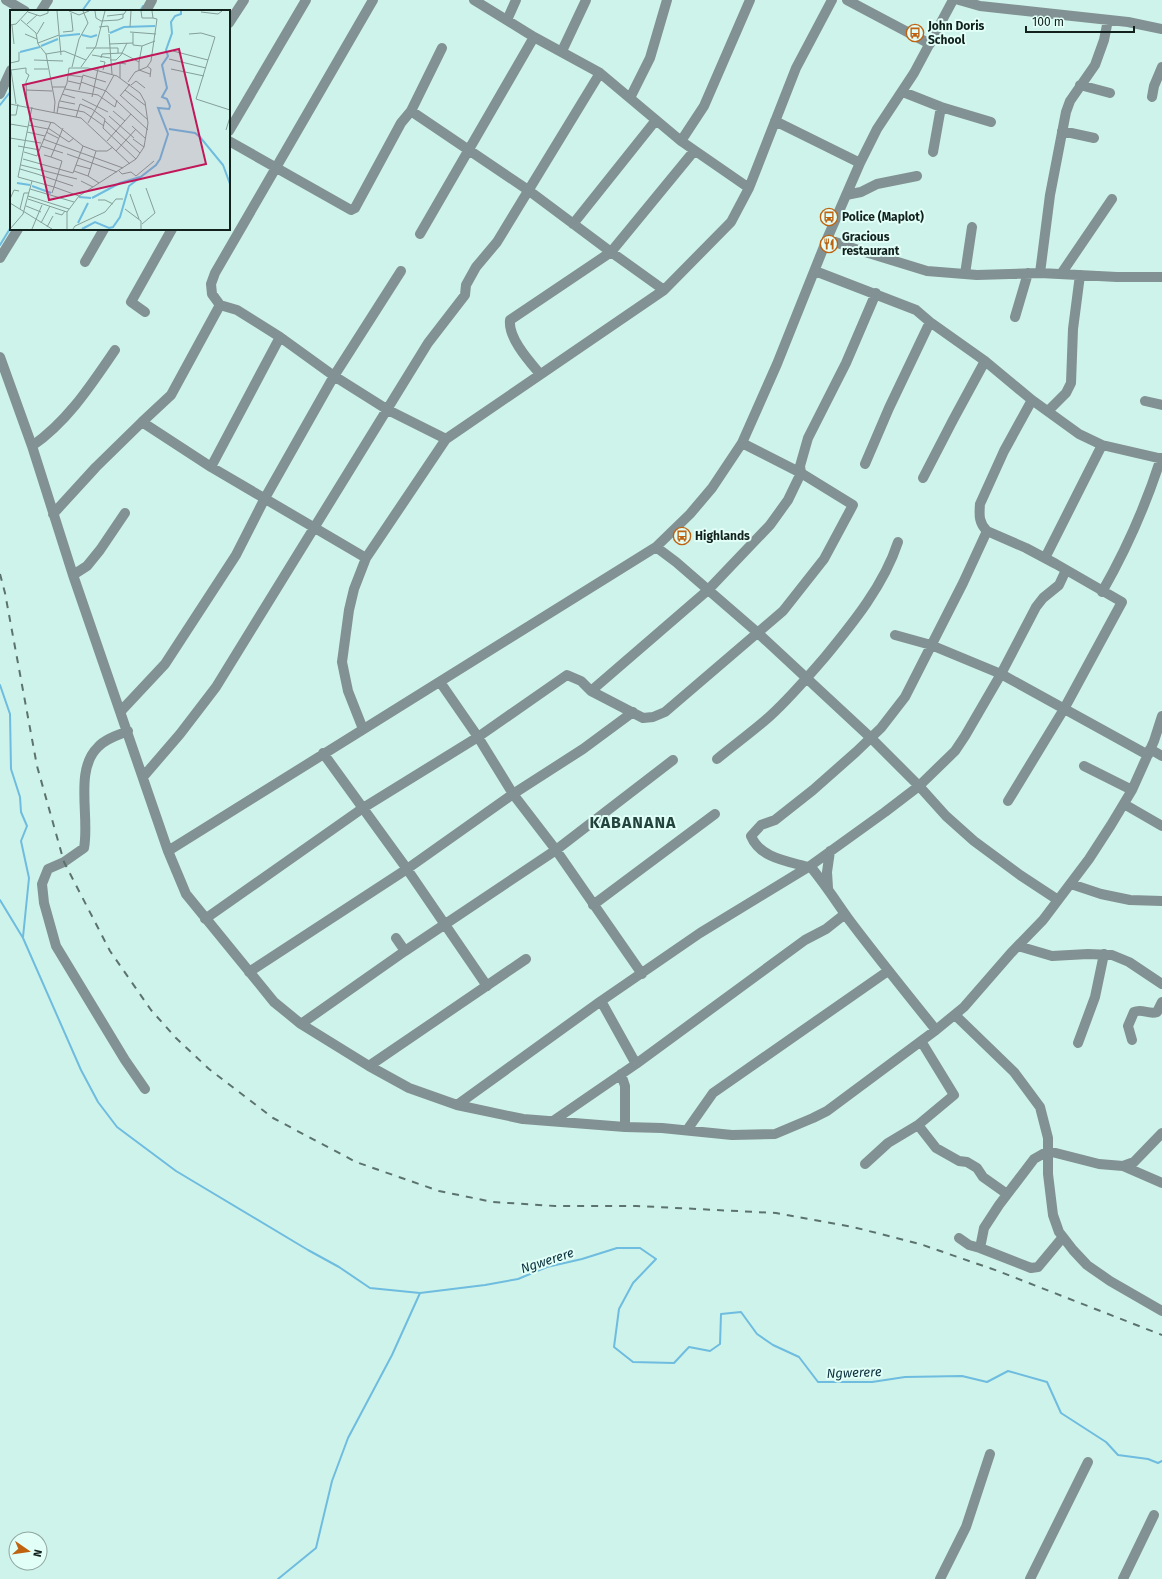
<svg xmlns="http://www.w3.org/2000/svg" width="1162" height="1579" font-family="'Fira Sans',sans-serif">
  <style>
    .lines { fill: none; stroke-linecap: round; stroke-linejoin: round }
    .stream { stroke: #6ebcdf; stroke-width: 2 }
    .minor { stroke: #829193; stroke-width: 10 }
    .rail { stroke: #5c736d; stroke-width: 2; stroke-dasharray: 7 7; stroke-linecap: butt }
    .labels { text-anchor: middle; stroke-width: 4; stroke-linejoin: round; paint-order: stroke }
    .poi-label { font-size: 12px; font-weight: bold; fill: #13211d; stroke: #e1fff7; text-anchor: start }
    .water-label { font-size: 13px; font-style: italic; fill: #0a303e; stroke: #e1fff7 }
    .district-label { font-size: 16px; font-weight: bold; letter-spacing: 1px; fill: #23443d; stroke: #e1fff7 }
    .inset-river { fill: none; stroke: #6ebcdf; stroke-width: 2 }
    .inset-road { fill: none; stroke: #839f98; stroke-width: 1 }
    .view { fill: #c2185b; fill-opacity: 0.15; stroke: #c2185b; stroke-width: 2 }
    .inset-edge { fill: none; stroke: #13211d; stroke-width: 2 }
  </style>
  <rect width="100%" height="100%" fill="#cef3ea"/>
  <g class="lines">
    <path class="stream" d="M82,11L90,0
      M140,11L143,6
      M0,105L11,91
      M0,245L11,227
      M0,685L10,714L11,769L20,797L21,812L27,826L21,841L29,878L23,937
      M0,900L23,938L81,1070L98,1102L117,1127L176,1171L308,1250L339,1267L370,1288L420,1293L485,1285L518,1279L547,1267L582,1259L617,1248H640L656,1259L633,1283L619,1309L614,1347L633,1362L674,1363L689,1347L710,1351L720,1344L721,1314L741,1312L757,1334L773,1345L799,1357L818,1382H872L905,1377L962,1376L987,1382L1008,1371L1047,1382L1061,1413L1106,1442L1118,1455L1148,1459L1158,1463L1162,1461
      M278,1579L316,1548L332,1481L348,1438L392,1355L420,1293"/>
    <path class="minor" d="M6,0L25,11
      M373,0L215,273L211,284L212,294L220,305L237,310L280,337L334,376L388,410L446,439
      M474,0L534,37
      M847,0L930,44
      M959,0L980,6L1128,22L1162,29
      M41,11L48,0
      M146,11L152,0
      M507,20L516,0
      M229,23L244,0
      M442,48L411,111L528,190L611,252L664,290
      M562,51L586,0
      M1080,85L1110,93
      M903,92L941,107L991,122
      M0,94L11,70
      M1152,97L1154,86L1162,67
      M630,98L650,58L667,0
      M775,121L860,163
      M229,131L306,0
      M1062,131L1094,138
      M229,141L351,210L355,208L401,123L411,111
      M681,141L704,106L750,0
      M933,152L941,107
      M846,195L861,192L877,184L917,176
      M573,224L656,120
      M420,234L534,37L600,73L681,141L749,188
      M827,239L849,247L927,271L977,275L1040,273L1117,277H1162
      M0,258L18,229
      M85,262L104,229
      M815,271L916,310L930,322L985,361L1032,400L1079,434L1102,445L1162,459
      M1040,273L1050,195L1066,112L1070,101L1095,65L1104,40L1108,20
      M965,274L972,227
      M1061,274L1112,199
      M145,312L131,302L172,229
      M1015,317L1028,273
      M0,357L32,446L73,575L168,851L186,894L274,1002L301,1024L369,1066L409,1088L457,1105L523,1119L625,1127L662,1128L732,1135L775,1134L813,1118L827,1111L936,1030L964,1007L1011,953L1043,920L1089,859L1111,825L1132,790L1154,741L1162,716
      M540,374C529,361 508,338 510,320L611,252L694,151
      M1145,401L1162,405
      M1048,411L1066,393L1071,383L1073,329L1080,275
      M142,422L171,395L220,305
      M32,446C68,421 91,385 115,350
      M865,464L889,408L930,322
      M211,467L280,337
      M923,478L953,420L985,361
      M53,514L96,467L142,422L211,467L366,558
      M987,531L1026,548L1056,564L1122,602L1064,709L1008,801
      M656,547L676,562L758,633L871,738L919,786L946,816L974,841L1020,875L1058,900
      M1045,558L1102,445
      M73,575L87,566L100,550L125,513
      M1102,592C1126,550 1146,505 1161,458
      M895,635L931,645L1001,674L1148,755
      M440,682L478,737L513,794L556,850L642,974
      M591,691L708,590L770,525L788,500L801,473L800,466L808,438L846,363L876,293
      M121,711L165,664L236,555L265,498L334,376L401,271
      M363,729L348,691L342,662L349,610L354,589L366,558L446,439L664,290L731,222L749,188L796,68L832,0
      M128,731C118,735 105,739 98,747C74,770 90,817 84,848L64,862L48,869L42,884L44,903L56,946L125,1060L145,1089
      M1150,749L1162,756
      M323,753L407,869L487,986
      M717,759C734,745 752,732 769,717C789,699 807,678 825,657C853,623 884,585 898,542
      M1084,766L1132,790
      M143,777L180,734L216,687L428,343L465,295L466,285L476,267L497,242L600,73
      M1124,804L1162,826
      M168,851L656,547L690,514L712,488L742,443L777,364L827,239L860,163L877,129L914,73L953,0
      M810,866C825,884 837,903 850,921C878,958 907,994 936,1030
      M808,867C787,861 760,858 751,836L761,825L775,820L813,790L856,752L881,728L905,697L963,583L987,531C979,523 979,516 980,504L1004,451L1032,400
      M1071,884L1101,894L1130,900L1162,901
      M828,888L827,872L830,851
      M593,905L715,814
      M205,919L363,808L478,737L567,675L581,681L591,691L643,718L653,717L665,712L783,611L824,559L853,505L801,473L742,443
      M1018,946L1052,956L1088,954L1112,955L1129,962L1162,984
      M405,951L556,850L673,760
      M249,972L407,869L513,794L583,749L633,712
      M601,1001L636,1064
      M955,1015L1014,1072L1040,1107L1048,1138V1174L1053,1215L1059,1232L1063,1237L1073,1250L1087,1265L1110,1281L1162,1311
      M301,1024L405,951L396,938
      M1132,1040L1128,1026L1134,1012C1142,1008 1149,1015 1157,1012L1162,1002
      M1078,1043L1095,997L1104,954
      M369,1066L526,959
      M621,1074L625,1086V1127
      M457,1105L601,1001L700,933L810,866L885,812L919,786L955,751L965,736L1001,674L1036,607L1043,598L1059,585L1066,570
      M553,1121L636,1064L805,940L826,929L845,914
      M918,1125L936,1148L959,1161L967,1162L977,1168L983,1177L1007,1194
      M687,1130L713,1093L888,971
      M865,1164L888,1143L918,1125L954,1095L921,1041
      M1123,1166L1134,1162L1162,1133
      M959,1238L969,1245L980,1248L1031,1268L1038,1267L1063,1237
      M980,1248L984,1228L999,1205L1034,1159L1048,1151L1099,1164L1123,1166L1162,1183
      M940,1579L966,1527L990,1454
      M1030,1579L1088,1462
      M1123,1579L1154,1515"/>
    <path class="rail" d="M0,574L5,593L37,766L64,862L110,951L151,1010L176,1038L209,1069L273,1118L356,1162L439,1191L493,1202L555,1206H637L776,1213L853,1227L920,1244L998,1271L1162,1335"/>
  </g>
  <defs>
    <symbol id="bus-ring" viewBox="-11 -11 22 22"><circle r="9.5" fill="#e1fff7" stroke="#bf6311" stroke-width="1.5"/><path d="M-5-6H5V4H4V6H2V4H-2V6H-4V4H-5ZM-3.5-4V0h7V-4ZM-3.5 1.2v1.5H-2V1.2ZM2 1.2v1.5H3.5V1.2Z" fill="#bf6311"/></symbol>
    <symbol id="restaurant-ring" viewBox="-11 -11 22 22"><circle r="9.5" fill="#e1fff7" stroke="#bf6311" stroke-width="1.5"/><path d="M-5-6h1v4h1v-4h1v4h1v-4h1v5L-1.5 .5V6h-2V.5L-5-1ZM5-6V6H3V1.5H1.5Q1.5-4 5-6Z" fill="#bf6311"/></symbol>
  </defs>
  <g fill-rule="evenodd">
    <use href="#bus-ring" x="905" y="23" width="20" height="20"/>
    <use href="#bus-ring" x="819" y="207" width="20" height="20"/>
    <use href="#restaurant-ring" x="819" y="234" width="20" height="20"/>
    <use href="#bus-ring" x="672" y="526" width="20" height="20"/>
  </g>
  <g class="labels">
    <g class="poi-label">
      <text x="928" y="30">John Doris<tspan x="928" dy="14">School</tspan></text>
      <text x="842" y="221">Police (Maplot)</text>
      <text x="842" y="241">Gracious<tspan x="842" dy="14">restaurant</tspan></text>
      <text x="695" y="540">Highlands</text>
    </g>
    <g class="water-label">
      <text transform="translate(547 1260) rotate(-18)" y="5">Ngwerere</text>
      <text transform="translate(854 1372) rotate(-2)" y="5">Ngwerere</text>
    </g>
    <g class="district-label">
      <text x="633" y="828">KABANANA</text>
    </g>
  </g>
  <g transform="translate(10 10)">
    <rect width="220" height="220" fill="#cef3ea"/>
    <path class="inset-river" d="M100,23L114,17L145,16M72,25L81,27L87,25M50,26L70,24M31,36L48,29M10,42L30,37M159,119L185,123L190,127L213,155L220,174M7,173L20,175M22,176L41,183M69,187L81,188M82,188L110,173L130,167M68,213L78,193M72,219L85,212L99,218L103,217L110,207L119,176L146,155L150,149L158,124L148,98L159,99L160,96L157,89L152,87L157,78L152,55L158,46L156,40L162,23L161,12L165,6L171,4V1"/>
    <path class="inset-road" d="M47,1L51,45M59,1L69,5L79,1M85,1L86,8L91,11L108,10L113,8V4M131,1L132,8H143M18,2L30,6L38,3V1M191,2L208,4L212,1M97,6L114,4L116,1M11,10L26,23L28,34L36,44L45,92L44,103M17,14L27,5M0,15L6,14L18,1M2,15L4,34M89,17L98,16L99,23M120,17L121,1M53,22L63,21L61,3M120,22L146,24M123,23V35L132,36M15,24L27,29M27,24L34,12M99,24L102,64M179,24L191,23L205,27L186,89L220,100M28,33L49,25M99,34L123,33M76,38H108V43M163,41L198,50M36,44L54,41L76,50M82,45L100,48M91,48L92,44L112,43L129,52M159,49L196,58M24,50L53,51M100,50H106L111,45L117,33M90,51L95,52L93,60M0,53L9,51V42M137,56L141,59L140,67M62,57L69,29L78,13L73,1M71,57L86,36L95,1M24,59H38M161,59L194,66M140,64L129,60V52L132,36L145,31M58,65L73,67M110,68V53L116,54M58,71L71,74M71,72L96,81L138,120M118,72L125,62L137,57L141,51L147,9L143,8L142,1M121,75L126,71L135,78M42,77H56M55,79L88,85L105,97L107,90M16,80L42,81M69,80L73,65L96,72M115,80L136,96M52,84L65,88M110,85L138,110M110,86L120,74M82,87L88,59M72,89L98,102M50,91L65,94M0,94L71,108L120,154M6,94L1,60L16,58V63L19,65L16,72L17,96M22,97L8,167L44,177L42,183M48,97L74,102L94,116M103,101L115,111M47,103L49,92L57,73L59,58H78L107,66L130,83L135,92L138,113L134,137L126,149L69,186L57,202V219M0,105H6L8,94M99,106L124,128M66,107L70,94L82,99L95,109L93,118L126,149M19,108L44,113L73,136L86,141H97L103,137M95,111L130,143M41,112L31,136L53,143M78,113L104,65M0,114L18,117M18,115L38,119M122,116L136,129M38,118L59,132L64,128M216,120L220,107M17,122L35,126M36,122L48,128M0,128L31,133M33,129L113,158M123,129L134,137M97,131L121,104M8,136L30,140M86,141L78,166L89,173M106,141L126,119M14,142L27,146L31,136M57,144L107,162M34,145L41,147L53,118M41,147L52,151L44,177L69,186M13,149L63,163L73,136M11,155L67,169M66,155L81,159M10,159L27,164M64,161L78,166M109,161L112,164L121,162L126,166L144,151M27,164L63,176M71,171L83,177M20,179L64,192M120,184L129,209M18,186L59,199M0,189L4,180L9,181M18,189L57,202M88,190H95L103,194M0,193L42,219M16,196L31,202M10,199L14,183H19M115,199L131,211V219M45,203L52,205L55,201M31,213L40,196M132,214L145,203L136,178M37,217L43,206M0,219L13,204L22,171M22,219L32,195M63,219L65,216L95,202L106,189H113"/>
    <path class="view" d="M169,39L196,154L39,190L13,75Z"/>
    <rect width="220" height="220" class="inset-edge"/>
  </g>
  <g transform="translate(28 1551) rotate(103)"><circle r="19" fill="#e1fff7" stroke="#8fa6a0"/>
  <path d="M0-3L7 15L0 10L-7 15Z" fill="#bf6311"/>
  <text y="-6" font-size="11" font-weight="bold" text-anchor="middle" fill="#13211d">N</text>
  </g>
  <path d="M1026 26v6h108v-6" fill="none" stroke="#13211d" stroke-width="2"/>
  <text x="1032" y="26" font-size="12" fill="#13211d" stroke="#e1fff7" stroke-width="3" paint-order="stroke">100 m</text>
</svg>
